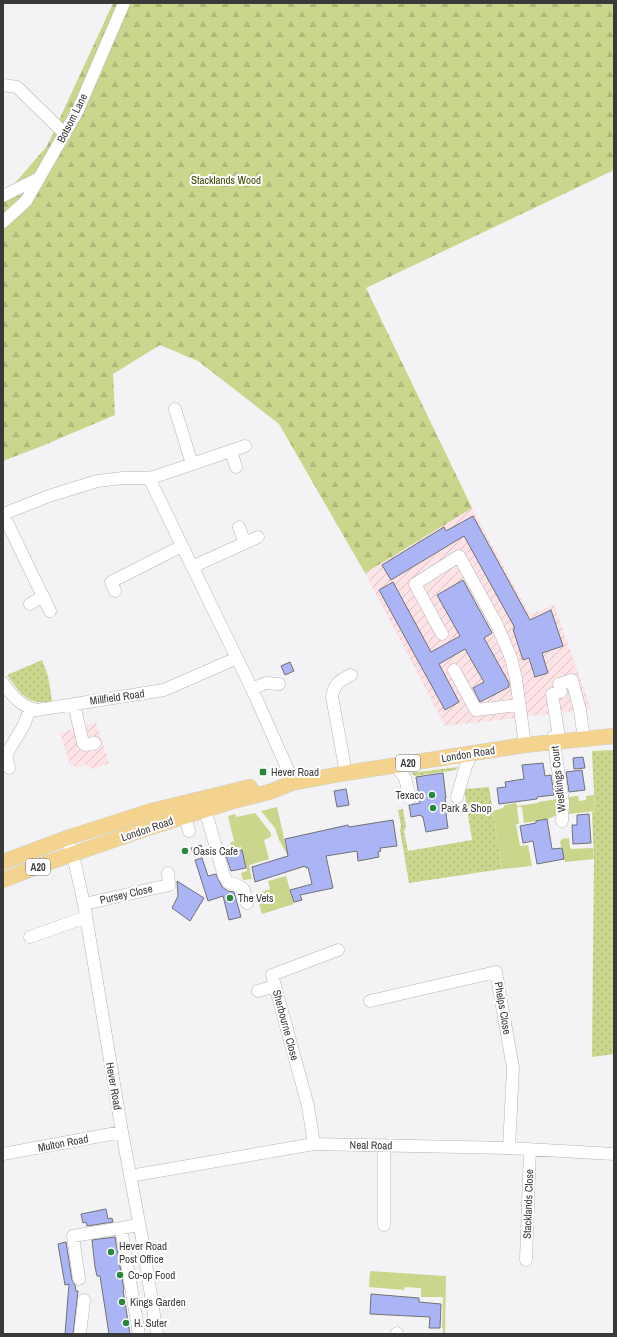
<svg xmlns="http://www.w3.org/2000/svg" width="617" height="1337" font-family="'Archivo Narrow',sans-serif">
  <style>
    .industrial { fill: url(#industrial-furrows) }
    .grass { fill: url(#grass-dots) }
    .forest { fill: url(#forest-firs) }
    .green { fill: #c9d68c }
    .building { fill: #abb5f6; stroke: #717172 }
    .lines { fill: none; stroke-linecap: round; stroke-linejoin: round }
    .minor-casing { stroke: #b5b5b7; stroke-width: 13 }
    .major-casing { stroke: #cfcfcf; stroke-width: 16 }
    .minor { stroke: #fff; stroke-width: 12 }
    .major { stroke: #f4d38f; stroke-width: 15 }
    .poi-dot { fill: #2a883b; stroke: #fff; stroke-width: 1.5 }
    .labels { text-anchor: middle; stroke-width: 4; stroke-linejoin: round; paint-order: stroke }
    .shield { fill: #fff; stroke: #747474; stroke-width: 1 }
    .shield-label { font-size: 10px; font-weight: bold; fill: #393939 }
    .street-label { font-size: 11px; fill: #393939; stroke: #fff }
    .park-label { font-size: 11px; fill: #434b02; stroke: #fff }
    .poi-label { font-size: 11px; fill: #393939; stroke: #fff; text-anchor: start }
  </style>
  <defs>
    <pattern id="industrial-furrows" width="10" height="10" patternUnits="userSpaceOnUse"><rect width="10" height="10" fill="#fde2e6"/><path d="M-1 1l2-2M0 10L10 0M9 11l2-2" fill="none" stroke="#dac3c6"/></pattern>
    <pattern id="grass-dots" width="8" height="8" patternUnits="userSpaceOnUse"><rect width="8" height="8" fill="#c9d68c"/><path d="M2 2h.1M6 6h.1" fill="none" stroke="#adb87a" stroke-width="1.8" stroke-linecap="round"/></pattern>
    <pattern id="forest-firs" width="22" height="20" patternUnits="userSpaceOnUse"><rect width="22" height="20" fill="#c9d68c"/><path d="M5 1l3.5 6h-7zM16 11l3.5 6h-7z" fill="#adb87a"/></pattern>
  </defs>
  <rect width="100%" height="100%" fill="#f3f3f5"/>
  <path class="industrial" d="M472,508L530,615L554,605L591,709L445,726L365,573Z
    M96,722L109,764L90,769L88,764L78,767L70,765L60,733Z"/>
  <path class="grass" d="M42,660L48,676L52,700L50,702C46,702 41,703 37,702C23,700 15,685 7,675Z
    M614,750V1054L592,1057L594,859L592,812L595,811L592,751Z
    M458,767L456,770L415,776L410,773Z
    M489,787L502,869L409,883L400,830L401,826L398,810L403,809L406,827L404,831L408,851L472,840L464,789Z"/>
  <path class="forest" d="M113,3H614V170L366,288L472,508L365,573L279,424L198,361L160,345L113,374L115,415L42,446L3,461V197L47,146Z"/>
  <path class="green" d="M568,792V797L578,796L579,801L586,800V796L594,795L595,811L568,814L566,793Z
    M557,799L556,815C548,821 534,821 524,823L522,807H517L519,824H516L520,846L528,845L532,866L502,869L493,811L503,808L505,805L516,803L517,806L538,803V802Z
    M277,807L288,856L279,840L275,828L261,811Z
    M255,813L271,833V837L264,840L269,859L249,865L252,879L243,880L241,873L247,871L241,847L232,849L230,843L234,841L228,816L235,814L236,817Z
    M569,838L570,848L572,849L593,848L594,859L565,862L560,842L562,839Z
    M286,876L294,904L262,914L256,894L270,889L268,881Z
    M370,1271L446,1276L445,1334H443V1328H442L443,1297H421V1288L405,1287L404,1290L369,1287Z"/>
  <path class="building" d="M473,516L530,620L551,610L563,646L542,653L548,673L535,677L529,658L523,660L513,629L515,628L464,536L391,580L382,565L444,527L446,531Z
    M463,580L492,633L484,638L509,683V687L480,702L473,688L484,682L465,649L439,664L459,702L445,710L379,590L393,582L431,652L460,636L437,595Z
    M290,662L294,671L285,675L281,666Z
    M583,757L585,768L574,769L573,758Z
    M543,763L545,776L551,775L554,795L537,797V799L499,804L497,788L506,787L505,782L524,779L522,765Z
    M582,770L585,790L569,792L566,772Z
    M443,773L446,798H445L447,814H446L448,828L426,832L423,817H422L421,815L411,817L409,805L420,803L416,777Z
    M346,789L349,805L337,807L334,791Z
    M589,814L591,843L573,844L572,825H577V815Z
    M547,819L552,849L562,848L564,859L537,864L533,841L523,843L520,826L536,823V821Z
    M393,820L397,846L380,848L381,851L378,852L379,857L358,861L357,851L326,856L333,888L300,895L302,900L294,902L290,890L312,884L308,867L306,868L305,866L255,882L252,867L288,856L285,839L348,825L349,827Z
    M201,845L204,853L194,856L191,848Z
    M242,850L246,868L231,871L225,853Z
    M202,858L208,876L216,874L222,887L228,891L234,892L241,917L229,920L223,896L208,901L195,860Z
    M177,881L204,898L190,921L172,908L178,896Z
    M106,1209L108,1219L112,1218L113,1222L87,1226L86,1222L83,1223L81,1214Z
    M115,1237L124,1290H123L130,1334H109L100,1276H97L95,1267L92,1240Z
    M66,1242L72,1280L75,1285L76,1291H78L73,1334H65L69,1284L65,1285L58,1244Z
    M371,1294L419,1298V1302L441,1304L440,1328H429L430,1317L370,1314Z"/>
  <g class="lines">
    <defs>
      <path id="minor" d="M3,85L17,87L65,134
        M3,196L39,178
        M3,222L26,201L78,110L124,3
        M175,409L192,464
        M231,451L236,467
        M149,478L252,689L288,770L292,783
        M3,514L49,496L97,481L123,478H149L160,475L245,446
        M3,514L50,611
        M239,527L245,543
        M192,567L258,537
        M115,591L111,582L182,546
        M30,604L43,596
        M442,634L415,584L459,556L497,625L511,658L516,679L525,745
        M454,670L476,710L519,705
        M3,683C12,695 21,707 37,710L164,690L237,658
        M252,689L266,683L279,684
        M74,704L83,743L85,745L95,743
        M553,737L563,802L562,821
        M560,743L552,694L561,692L559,684L572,680L580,710L584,740
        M396,765L405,778L410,798
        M9,768L6,755L24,725L30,709
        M346,773L332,697C334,684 340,680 351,675
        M457,797L465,769L471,754
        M203,802L224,876L228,882L239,886L244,890L247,903
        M183,809L189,831
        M67,838L73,855L84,904L122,1132L142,1238L157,1334
        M84,904L169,885L168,873
        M30,937L86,917
        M258,991L275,986
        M370,1001L496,972L513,1068L509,1148
        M314,1144L308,1106L272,975L338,950
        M384,1145V1225
        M3,1154L122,1132
        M130,1176L314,1144L509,1148L614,1154
        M121,1228L139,1334
        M526,1260L530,1149
        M79,1279L73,1236L139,1225
        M80,1334L84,1300
        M397,1334V1333"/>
      <path id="major" d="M3,862L67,838L151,811L250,787
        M3,880L44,864L154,826L233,801L269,792L292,783L346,773L525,745L614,736"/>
    </defs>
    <use href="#minor" class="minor-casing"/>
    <use href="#major" class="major-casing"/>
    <use href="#minor" class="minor"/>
    <use href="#major" class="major"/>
  </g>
  <g class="poi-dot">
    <rect x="259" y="768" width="8" height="8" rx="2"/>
    <circle cx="432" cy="795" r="4"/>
    <circle cx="433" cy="808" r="4"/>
    <circle cx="185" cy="851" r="4"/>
    <circle cx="230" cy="898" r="4"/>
    <circle cx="111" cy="1252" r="4"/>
    <circle cx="120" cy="1275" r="4"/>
    <circle cx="122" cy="1302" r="4"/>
    <circle cx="126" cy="1323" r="4"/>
  </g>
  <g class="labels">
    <g class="shield">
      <rect x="396" y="755" width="24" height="16" rx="3"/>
      <rect x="26" y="859" width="24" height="16" rx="3"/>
    </g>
    <g class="shield-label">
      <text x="408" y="767">A20</text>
      <text x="38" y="871">A20</text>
    </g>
    <g class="street-label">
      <text transform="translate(72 118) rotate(-63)" y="4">Botsom Lane</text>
      <text transform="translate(117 697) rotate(-8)" y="4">Millfield Road</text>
      <text transform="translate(468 754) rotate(-9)" y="4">London Road</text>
      <text transform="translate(558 779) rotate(-96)" y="4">Westkings Court</text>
      <text transform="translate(147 829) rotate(-19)" y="4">London Road</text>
      <text transform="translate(126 894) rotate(-13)" y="4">Pursey Close</text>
      <text transform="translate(503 1008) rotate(80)" y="4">Phelps Close</text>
      <text transform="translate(286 1025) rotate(75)" y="4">Sherbourne Close</text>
      <text transform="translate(114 1086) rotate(80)" y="4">Hever Road</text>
      <text transform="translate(63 1143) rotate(-11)" y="4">Multon Road</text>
      <text transform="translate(371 1145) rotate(1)" y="4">Neal Road</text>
      <text transform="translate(528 1204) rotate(-88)" y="4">Stacklands Close</text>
    </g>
    <g class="park-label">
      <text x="226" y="184">Stacklands Wood</text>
    </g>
    <g class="poi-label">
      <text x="271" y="776">Hever Road</text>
      <text x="424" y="799" text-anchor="end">Texaco</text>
      <text x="441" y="812">Park &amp; Shop</text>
      <text x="193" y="855">Oasis Cafe</text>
      <text x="238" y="902">The Vets</text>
      <text x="119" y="1250">Hever Road<tspan x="119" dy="13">Post Office</tspan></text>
      <text x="128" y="1279">Co-op Food</text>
      <text x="130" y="1306">Kings Garden</text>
      <text x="134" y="1327">H. Suter</text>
    </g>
  </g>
  <rect width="617" height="1337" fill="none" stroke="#393939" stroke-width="8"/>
</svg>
